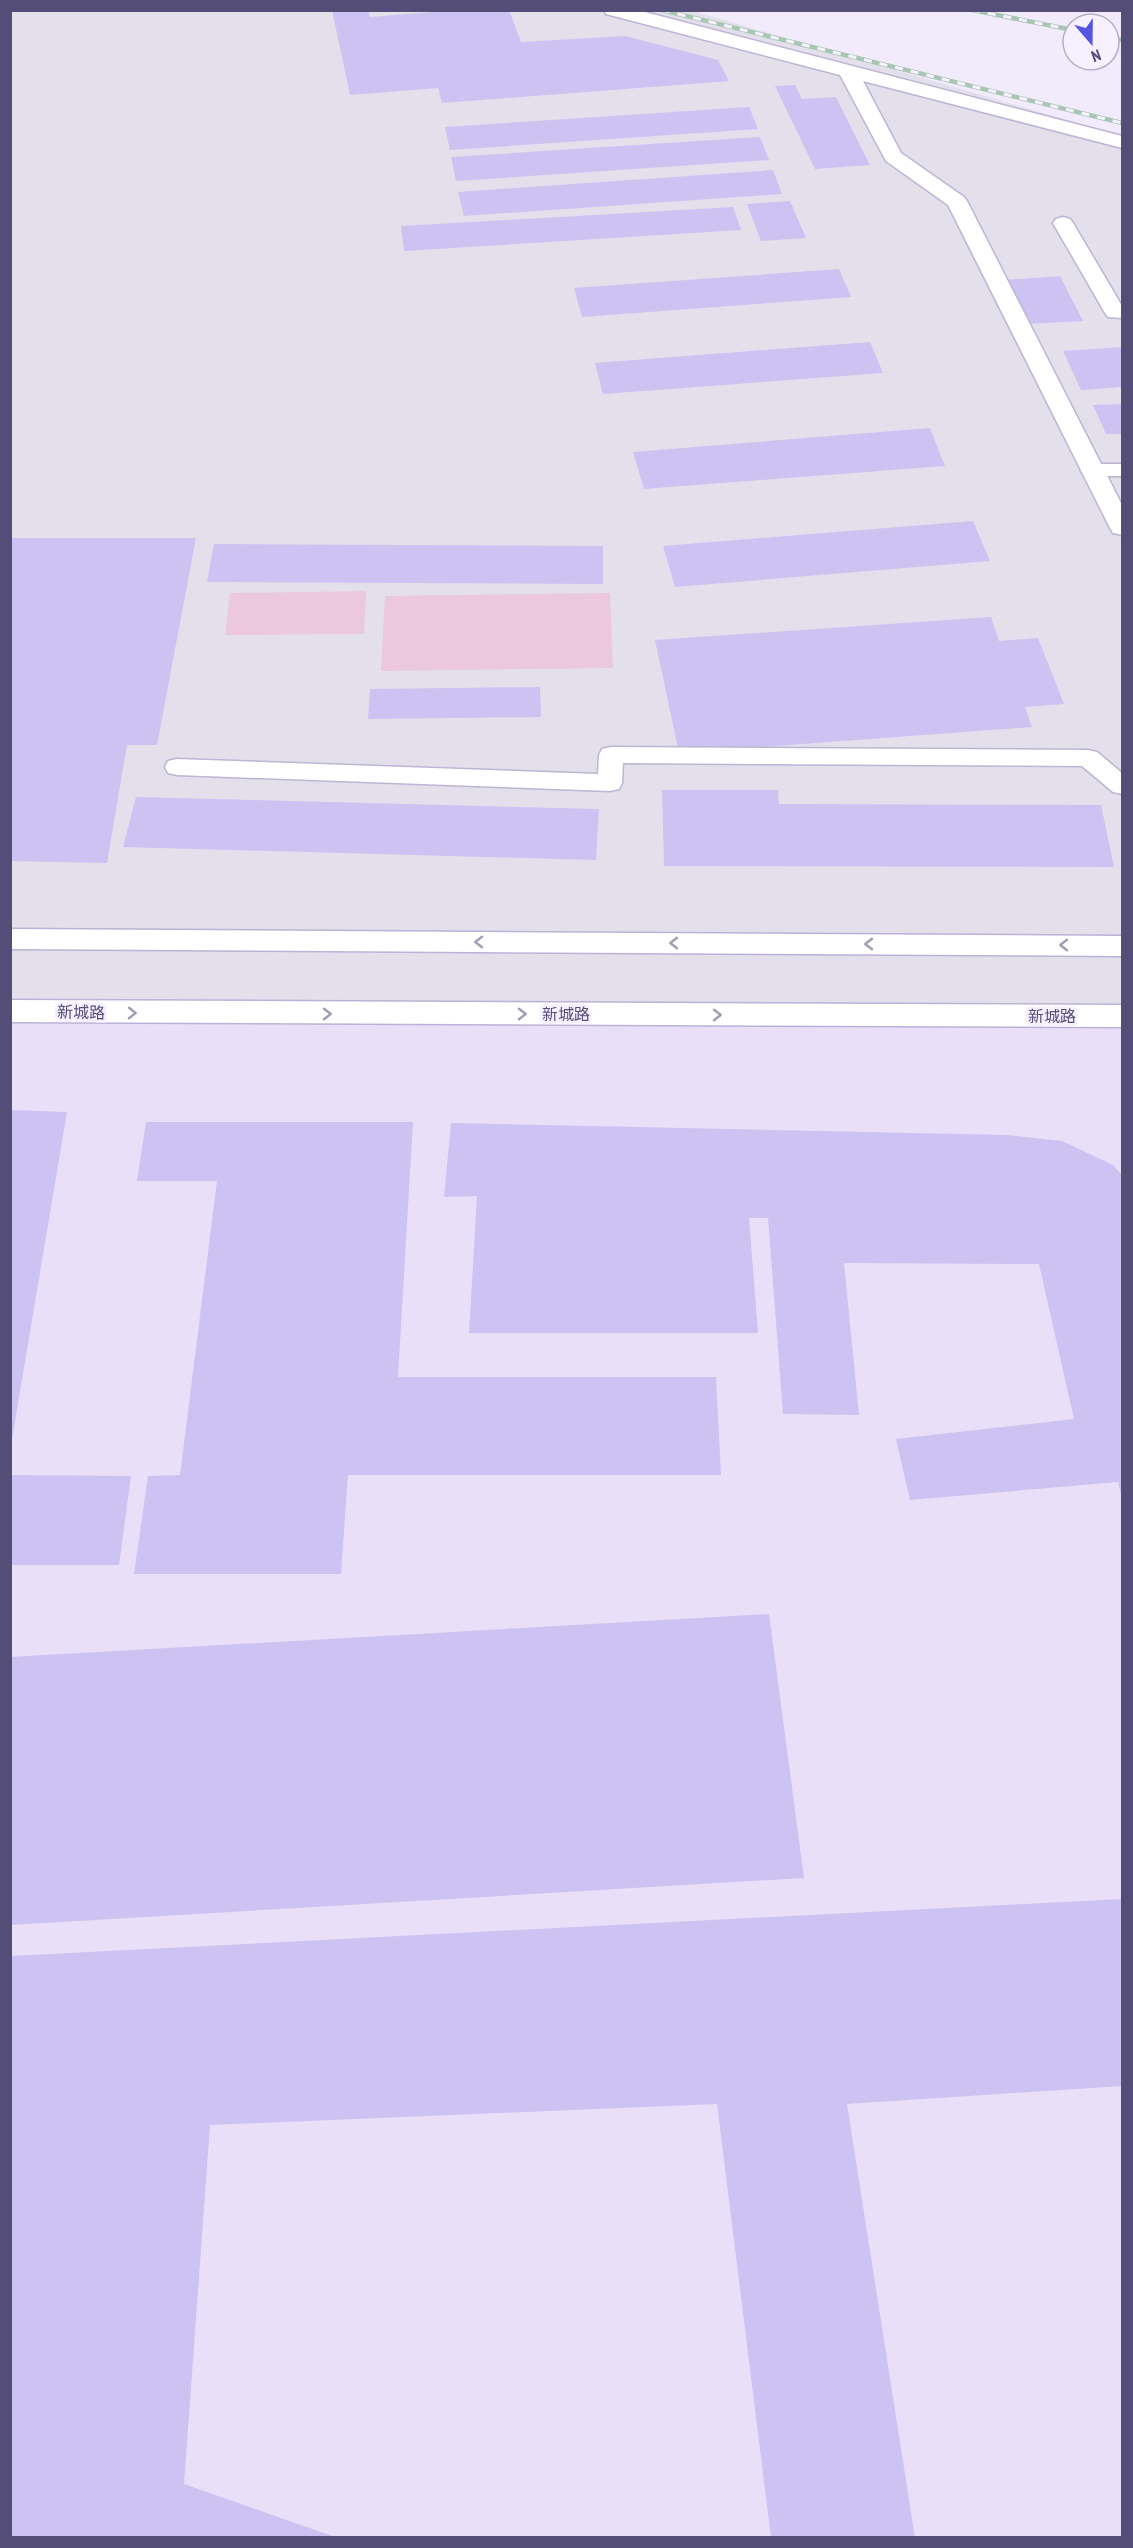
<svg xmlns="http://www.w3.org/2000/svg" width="1133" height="2548" font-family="'PT Sans Narrow','Noto Sans SC',sans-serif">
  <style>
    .residential { fill: #e9dff9 }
    .industrial { fill: #e3e0ec }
    .green { fill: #ebc8dd }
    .building { fill: #ccc3f2 }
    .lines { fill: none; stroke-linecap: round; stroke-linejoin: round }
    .service-casing { stroke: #bdb5d4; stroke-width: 3 }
    .minor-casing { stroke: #bdb5d4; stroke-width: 3 }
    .secondary-casing { stroke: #bbb2d7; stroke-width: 3 }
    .service { fill: #fff; fill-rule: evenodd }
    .minor { fill: #fff; fill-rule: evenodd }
    .secondary { fill: #fff; fill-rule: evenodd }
    .rail-casing { stroke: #a8c7b3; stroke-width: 4.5 }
    .rail { stroke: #f7f1ff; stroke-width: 3; stroke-dasharray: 8; stroke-linecap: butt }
    .oneway { stroke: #a19db5 }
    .labels { text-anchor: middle; stroke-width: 6; stroke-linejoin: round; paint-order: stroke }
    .street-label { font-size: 16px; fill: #544d78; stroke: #f7f1ff }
  </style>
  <rect width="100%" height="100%" fill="#f2ebfc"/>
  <path class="residential" d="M11,1011L1122,1016V2537L11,2538Z"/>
  <path class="industrial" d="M11,11H693L1122,136V1016L11,1011Z"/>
  <path class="green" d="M366,591L364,634L225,635L230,593Z
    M610,593L613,668L381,671L385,596Z"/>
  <path class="building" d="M332,10H368L370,17L457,10H509L521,42L625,36L718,60L729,81L442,103L438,88L350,95Z
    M795,85L802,99L836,97L870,165L815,169L775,86Z
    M749,107L758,129L450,150L445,127Z
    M760,137L769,160L456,181L451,157Z
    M773,170L782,194L464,216L458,192Z
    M790,201L806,238L761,241L747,204Z
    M733,207L741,230L404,251L401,226Z
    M839,269L851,297L582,317L574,288Z
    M1060,276L1083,321L1025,324L1004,280Z
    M870,342L883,373L603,394L595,363Z
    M1122,347V387L1081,390L1063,351Z
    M1122,404V434H1106L1093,405Z
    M930,428L945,466L644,489L633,452Z
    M973,521L990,561L675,587L663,546Z
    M10,538H196L157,745H127L107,863L10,861Z
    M214,544L603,546V584L207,582Z
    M991,617L999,641L1038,638L1064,704L1025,707L1032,727L679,753L655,640Z
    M540,687L541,717L368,719L370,689Z
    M662,790H778L779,804L1101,805L1114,867L664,866Z
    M136,797L599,809L596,860L123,847Z
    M10,1110L67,1112L12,1439H10Z
    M146,1122H413L398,1377H716L721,1475H348L341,1574H134L148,1476L180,1475L217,1181H137Z
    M451,1123L1006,1135L1062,1141L1113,1165L1122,1175V1498L1118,1482L910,1500L896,1439L1074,1419L1039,1264L844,1263L859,1415L783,1414L768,1218H749L758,1333H469L477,1196L444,1197Z
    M10,1475L131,1476L119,1565H10Z
    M769,1614L804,1878L10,1925V1657Z
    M1122,1899V2086L847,2104L915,2538H771L717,2104L210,2125L184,2484L338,2538H10V1956Z"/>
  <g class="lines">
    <defs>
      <path id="service" d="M1063,217L1070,219L1073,223L1122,306V318L1108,317L1105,313L1053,223L1056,219Z
        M1092,464H1122V476H1084L1081,471L1084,466Z
        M611,747L1088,750L1097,752L1122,773V794L1113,792L1082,766L623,763L622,783L619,789L610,791L177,775L168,773L165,767L168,761L177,759L598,774L599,755L602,749Z"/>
      <path id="minor" d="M604,10H637L1122,136V148L863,81L901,153L964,197L967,201L1122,505V535L1113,533L1110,528L948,205L886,161L840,75L606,14Z"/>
      <path id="secondary" d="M10,929L1122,936V956L10,949Z
        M10,1000L1122,1005V1027L10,1022Z"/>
    </defs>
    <use href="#service" class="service-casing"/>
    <use href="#minor" class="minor-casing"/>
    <use href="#secondary" class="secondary-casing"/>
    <use href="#service" class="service"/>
    <use href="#minor" class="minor"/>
    <use href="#secondary" class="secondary"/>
    <defs>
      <path id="rail" d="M662,10L1122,123
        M972,10L1073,30
        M1109,37L1122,40"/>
    </defs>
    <use href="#rail" class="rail-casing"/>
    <use href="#rail" class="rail"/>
  </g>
  <defs><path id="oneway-chevron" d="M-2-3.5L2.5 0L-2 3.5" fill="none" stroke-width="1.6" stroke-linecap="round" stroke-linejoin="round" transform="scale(1.5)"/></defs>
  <g class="oneway">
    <use href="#oneway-chevron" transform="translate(479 942) rotate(-180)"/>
    <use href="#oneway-chevron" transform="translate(674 943) rotate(-180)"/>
    <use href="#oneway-chevron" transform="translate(869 944) rotate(-180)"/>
    <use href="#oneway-chevron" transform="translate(1064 945) rotate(-180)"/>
    <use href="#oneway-chevron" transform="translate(132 1013) rotate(1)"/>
    <use href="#oneway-chevron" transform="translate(327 1014)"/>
    <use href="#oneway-chevron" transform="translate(522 1014)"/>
    <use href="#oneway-chevron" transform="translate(717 1015)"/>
  </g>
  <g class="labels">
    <g class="street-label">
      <text transform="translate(81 1012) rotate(1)" y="6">新城路</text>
      <text x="566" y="1020">新城路</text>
      <text x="1052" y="1022">新城路</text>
    </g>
  </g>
  <rect width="1133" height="2548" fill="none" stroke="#544d78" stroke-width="24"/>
  <g transform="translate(1091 42) rotate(160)"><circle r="28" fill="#f7f1ff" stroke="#b6afc9" stroke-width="1.5"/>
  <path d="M0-4.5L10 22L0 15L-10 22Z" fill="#5753e3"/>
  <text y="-9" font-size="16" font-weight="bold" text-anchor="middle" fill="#544d78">N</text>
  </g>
</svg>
